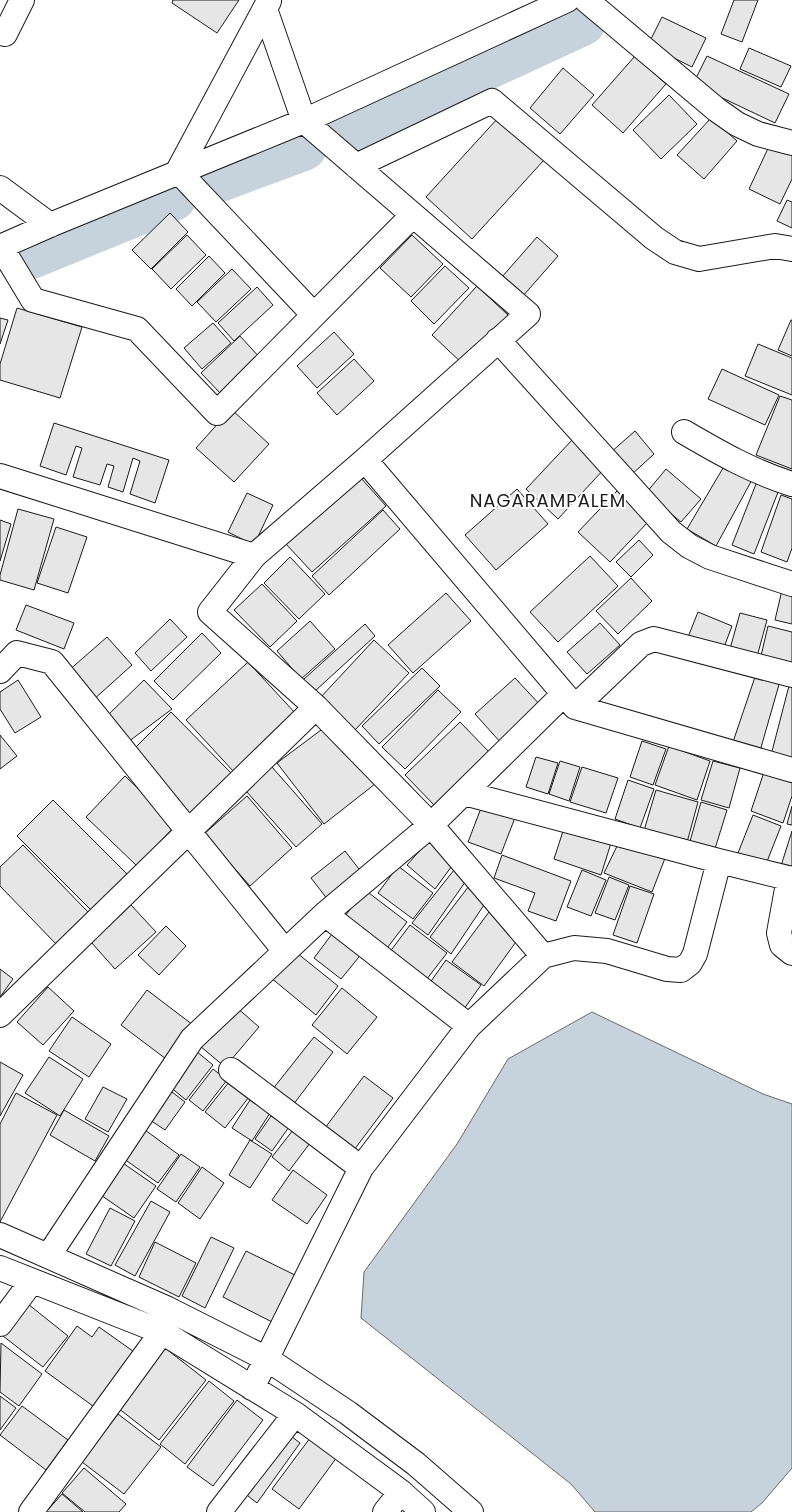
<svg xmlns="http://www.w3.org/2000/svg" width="792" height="1512" font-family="Poppins,sans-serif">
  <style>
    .water { fill: #c6d2dc; stroke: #6a6a6a }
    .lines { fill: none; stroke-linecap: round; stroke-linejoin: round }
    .river { stroke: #c6d2dc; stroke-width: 48 }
    .building { fill: #e6e6e6; stroke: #1a1a1a }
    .street-casing { stroke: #1a1a1a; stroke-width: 26 }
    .street { stroke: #fff; stroke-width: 24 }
    .labels { text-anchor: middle; stroke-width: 4; stroke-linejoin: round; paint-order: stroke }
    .neighbourhood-label { font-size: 18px; letter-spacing: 1px; fill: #1a1a1a; stroke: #fff }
  </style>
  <rect width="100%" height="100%" fill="#fff"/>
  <path class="water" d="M592,1012L763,1094L792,1104V1468L762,1503L751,1512H595L571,1484L361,1318L364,1272L457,1144L508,1059Z"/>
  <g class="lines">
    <path class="river" d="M347,130L582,22
      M206,183L303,147
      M31,255L173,197"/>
  </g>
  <path class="building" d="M173,0H239L217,33L172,3Z
    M734,0H758L742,42L721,34Z
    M662,17L706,38L692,67L648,45Z
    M749,48L791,66L781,87L740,69Z
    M635,56L666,84L623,133L592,105Z
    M707,56L789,94L775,123L693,84Z
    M563,68L594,95L560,134L530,108Z
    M669,95L697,124L661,159L633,130Z
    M498,118L544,160L472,239L426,197Z
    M711,118L737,141L704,179L677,155Z
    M771,142L792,152V179L780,204L749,189Z
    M787,200L792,202V228L777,221Z
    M170,213L188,232L151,269L132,250Z
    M187,235L206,255L171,289L152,269Z
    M412,235L443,264L411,297L380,268Z
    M537,237L558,256L522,297L501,278Z
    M209,256L225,273L192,306L176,289Z
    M445,266L469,288L434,324L411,301Z
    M232,269L251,289L216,322L197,302Z
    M477,286L508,315L463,364L432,335Z
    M257,287L273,305L234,341L218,323Z
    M17,308L82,327L60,398L0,380V364Z
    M0,318L8,320L0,344Z
    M791,320H792V356L778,350Z
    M213,323L231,343L202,369L184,348Z
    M334,332L354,354L317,388L297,366Z
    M240,336L261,359L222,395L201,373Z
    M758,344L792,358V395L745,376Z
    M354,359L374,381L337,415L317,393Z
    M722,369L779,395L765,425L708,399Z
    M780,396L792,400V469L756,455Z
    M231,409L269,444L234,482L196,448Z
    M54,423L169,460L155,503L130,494L140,461L133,458L123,492L108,487L114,466L107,464L100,485L73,477L82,448L76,446L66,475L40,466Z
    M635,431L654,454L630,476L610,453Z
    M573,439L605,468L558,519L526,489Z
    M726,463L753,478L716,546L687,529Z
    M666,469L701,499L681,522L646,493Z
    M360,477L386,506L312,572L286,544Z
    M758,479L780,487L754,554L732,545Z
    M517,489L548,524L496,570L465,535Z
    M617,491L649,521L610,562L578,532Z
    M247,493L273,505L254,545L228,532Z
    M781,495L792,499V548L787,562L761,552Z
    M18,509L54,519L34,590L0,580V575Z
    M383,510L400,529L329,595L312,576Z
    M0,520L11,524L0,561Z
    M56,527L87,537L68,593L37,583Z
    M639,540L653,555L631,577L616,562Z
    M590,556L618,586L558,642L530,612Z
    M290,557L325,594L299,619L264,583Z
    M631,578L652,601L618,634L596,611Z
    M262,584L297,621L270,647L234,610Z
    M782,590L792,592V624L775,620Z
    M446,593L471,621L413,673L388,645Z
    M26,605L74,623L64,649L16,630Z
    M698,612L732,626L721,655L686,642Z
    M740,613L767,620L755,664L728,656Z
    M170,619L187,637L151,671L135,653Z
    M310,621L335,649L301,679L277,651Z
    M600,623L620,645L587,674L567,652Z
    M365,624L375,636L314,692L303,680Z
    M768,626L792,632V668L760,660Z
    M202,633L221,653L173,700L154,681Z
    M107,637L132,665L92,701L67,672Z
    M374,640L409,673L354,731L320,698Z
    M248,662L296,714L234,772L186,720Z
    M422,668L440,686L379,744L362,726Z
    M756,674L780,681L760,751L733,742Z
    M515,678L542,707L502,744L475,714Z
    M18,680L41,717L15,733L0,709V692Z
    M144,680L172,709L128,742L108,715Z
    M790,682H792V765L770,759Z
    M438,690L461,712L405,769L382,747Z
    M171,712L232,774L186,818L132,751Z
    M460,722L492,755L437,808L405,775Z
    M329,724L375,784L324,824L277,763Z
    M0,735L17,756L0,769Z
    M642,741L666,749L653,785L630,777Z
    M669,746L710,761L697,800L655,785Z
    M536,757L558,763L548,794L526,787Z
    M560,761L580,767L569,801L549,794Z
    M713,761L740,768L729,808L701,800Z
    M272,767L322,824L296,847L246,791Z
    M582,767L618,778L606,813L570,802Z
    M764,772L792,782V796L783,823L751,811Z
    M125,776L176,825L137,866L86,817Z
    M628,780L654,789L640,828L615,819Z
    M656,790L698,802L686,846L643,834Z
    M247,796L292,848L250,886L204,834Z
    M53,800L127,874L91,910L17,836Z
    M701,802L727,810L714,852L689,845Z
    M483,803L516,815L501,854L468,842Z
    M792,806V825L787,824Z
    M753,815L781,826L766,864L738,853Z
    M564,828L611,843L601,875L554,859Z
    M792,831V873L780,869Z
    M430,839L454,863L435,889L407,865Z
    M619,842L667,853L652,892L604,873Z
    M23,845L88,912L56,944L0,886V867Z
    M345,851L366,878L332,905L311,878Z
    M502,855L571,881L556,921L528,911L535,893L494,878Z
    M458,865L468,878L428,935L412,923Z
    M398,866L433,893L413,919L378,893Z
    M582,870L606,880L591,916L567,907Z
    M609,877L629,885L615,920L595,913Z
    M472,882L486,902L451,954L430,937Z
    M630,886L654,894L637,943L613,935Z
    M365,890L407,922L384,952L342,920Z
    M131,905L156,932L115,969L91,942Z
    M489,912L521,935L484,986L452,962Z
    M410,925L447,953L426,980L389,953Z
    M166,926L186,946L159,975L138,955Z
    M335,930L363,952L341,979L314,958Z
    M292,949L338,986L316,1015L270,977Z
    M446,960L481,985L464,1009L429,984Z
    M0,969L13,979L0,997Z
    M48,987L74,1011L43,1045L17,1022Z
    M342,988L377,1017L347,1054L312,1025Z
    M147,990L193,1025L166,1059L121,1025Z
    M235,1006L259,1027L225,1067L200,1046Z
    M72,1017L111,1044L89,1077L49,1051Z
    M314,1037L333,1052L293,1105L272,1090Z
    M196,1051L213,1065L186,1100L169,1086Z
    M49,1057L83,1079L60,1116L25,1093Z
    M0,1062L23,1075L0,1116Z
    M213,1069L227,1080L203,1111L189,1100Z
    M364,1076L393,1098L351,1154L322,1132Z
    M233,1077L252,1093L225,1128L205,1112Z
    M103,1087L127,1099L108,1132L85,1119Z
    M168,1089L185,1102L165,1130L147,1118Z
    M16,1093L57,1115L0,1222V1124Z
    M250,1100L270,1113L252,1141L232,1128Z
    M64,1110L109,1136L95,1161L50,1135Z
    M271,1116L289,1127L272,1151L255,1139Z
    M141,1127L179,1155L158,1183L120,1156Z
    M293,1130L310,1143L289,1171L272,1157Z
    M250,1140L272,1154L250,1188L229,1175Z
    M181,1154L200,1167L176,1202L157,1189Z
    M117,1159L156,1186L134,1218L95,1191Z
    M202,1167L224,1183L200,1219L178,1203Z
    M293,1170L327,1195L307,1224L272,1200Z
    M151,1201L170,1212L135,1276L115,1265Z
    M110,1208L135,1221L111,1266L86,1254Z
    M211,1237L234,1248L205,1308L182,1296Z
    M155,1242L196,1263L179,1297L139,1277Z
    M246,1251L297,1276L274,1323L223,1297Z
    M28,1304L68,1336L43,1367L3,1336Z
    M77,1326L92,1337L99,1327L137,1354L97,1409L45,1371Z
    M1,1343L42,1374L19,1406L0,1392Z
    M165,1348L206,1380L159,1440L118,1408Z
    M209,1381L234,1401L185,1464L160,1444Z
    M0,1396L16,1408L0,1430Z
    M237,1400L263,1420L213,1486L187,1467Z
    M22,1406L68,1440L46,1470L0,1435Z
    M118,1414L161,1447L124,1494L82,1462Z
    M287,1433L300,1443L257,1503L243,1492Z
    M313,1434L340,1453L299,1509L272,1489Z
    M84,1468L126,1504L119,1512H85L62,1493Z
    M62,1494L83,1512H46Z"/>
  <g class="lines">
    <defs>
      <path id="street" d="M586,0L717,110L737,124L758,134L792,143
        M269,1L178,171L314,315
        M5,34L22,0
        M356,166L492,101L654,238L675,252L699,259L775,246L792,249
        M0,188L50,225
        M0,247L50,225L304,121L567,0
        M1,247L33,300L137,329L217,413L413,215
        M498,340L671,532L689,546L710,557L792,584
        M684,432C720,453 751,471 792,484
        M365,460L575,707L792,770
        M0,476L254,556
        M0,671L17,653L52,662L285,951
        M575,707L641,644L654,639L792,675
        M464,793L719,861L792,879
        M789,878L779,933L782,945L792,953
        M325,914L469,1026
        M543,956L574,948L607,951L667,969L681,970L690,963L695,954L719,861
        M0,1015L316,707
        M231,1070L361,1168
        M0,1235L168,1309L267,1359L348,1413L416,1464L471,1512
        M49,1255L192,1039L325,914L431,825L564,694
        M0,1268L162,1332L295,1414L401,1492L423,1512
        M0,1324L32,1281
        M252,1388L361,1168L469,1026L543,956L431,825L316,707L210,612L254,556L365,460L528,314L304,121L265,9
        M31,1512L162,1332
        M219,1512L295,1414
        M385,1512L401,1492"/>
    </defs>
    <use href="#street" class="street-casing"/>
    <use href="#street" class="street"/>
  </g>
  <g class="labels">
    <g class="neighbourhood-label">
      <text x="548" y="507">NAGARAMPALEM</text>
    </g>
  </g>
</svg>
